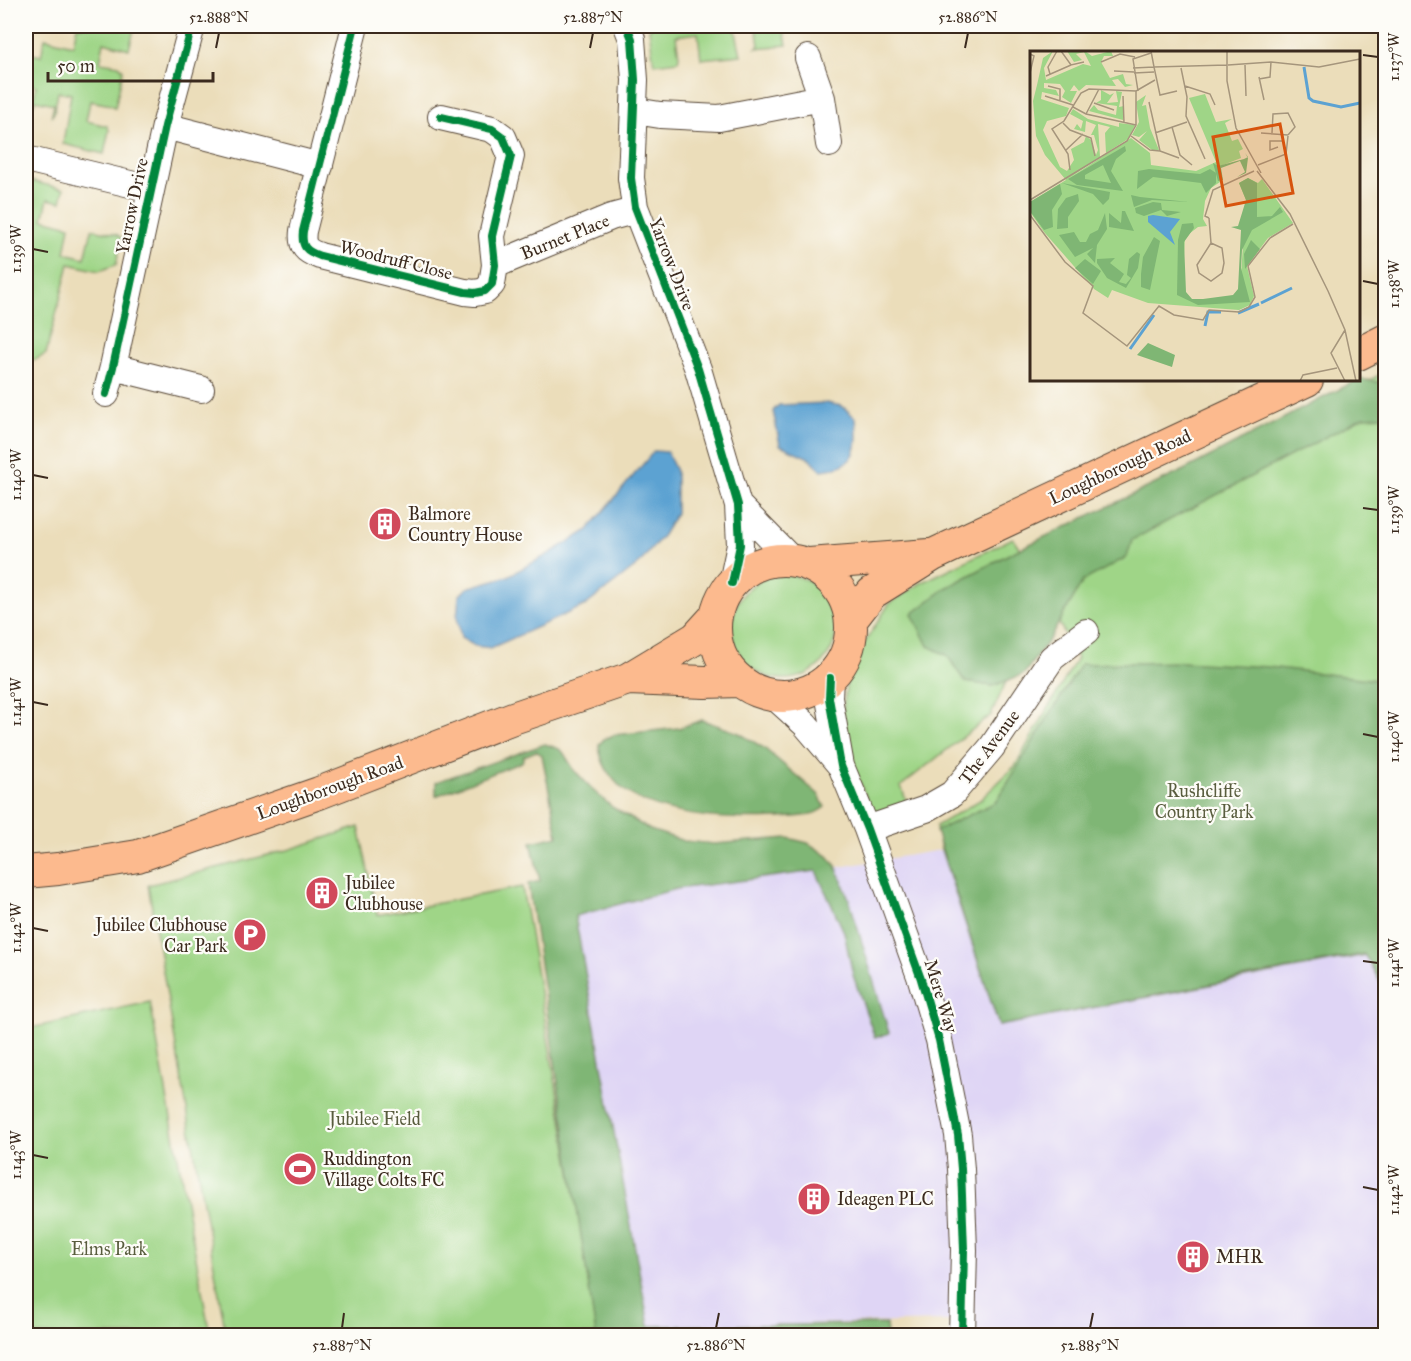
<svg xmlns="http://www.w3.org/2000/svg" width="1411" height="1361" font-family="'IM FELL Great Primer',serif">
  <style>
    .built { fill: #dfd5f5 }
    .green { fill: #9fd587; stroke: #6d8052; stroke-width: 1.5 }
    .forest { fill: #7fb674; stroke: #5d7049; stroke-width: 1.5 }
    .water { fill: #5ca2d2; stroke: #4c6678; stroke-width: 1.5 }
    .lines { fill: none; stroke-linecap: round; stroke-linejoin: round }
    .minor-casing { stroke: #554535; stroke-width: 28 }
    .major-casing { stroke: #554535; stroke-width: 34 }
    .minor { stroke: #fff; stroke-width: 26 }
    .major { stroke: #fcba8e; stroke-width: 32 }
    .cycleway-casing { stroke: #fdfcf7; stroke-width: 11 }
    .cycleway { stroke: #00873e; stroke-width: 8 }
    .ticks { fill: none; stroke: #3b2a1e; stroke-width: 2 }
    .labels { text-anchor: middle; stroke-width: 4.5; stroke-linejoin: round; paint-order: stroke }
    .street-label { font-size: 18px; fill: #3b2a1e; stroke: #fdfcf7 }
    .poi-label { font-size: 18px; fill: #3b2a1e; stroke: #fdfcf7; text-anchor: start }
    .park-label { font-size: 18px; fill: #595d3e; stroke: #fdfcf7 }
    .inset-river { fill: none; stroke: #5ca2d2; stroke-width: 3 }
    .inset-road { fill: none; stroke: #a5957c; stroke-width: 1.5 }
    .view { fill: #d7540e; fill-opacity: 0.15; stroke: #d7540e; stroke-width: 3 }
    .inset-edge { fill: none; stroke: #3b2a1e; stroke-width: 3 }
    .neatline { fill: none; stroke: #3b2a1e; stroke-width: 2 }
    .ticks-label { font-size: 15px; text-anchor: middle; fill: #3b2a1e }
  </style>
  <rect width="100%" height="100%" fill="#fdfcf7"/>
  <filter id="ink" filterUnits="userSpaceOnUse"><feTurbulence type="fractalNoise" baseFrequency=".0167" numOctaves="2"/><feDisplacementMap in="SourceGraphic" scale="12" xChannelSelector="R" yChannelSelector="G"/><feConvolveMatrix kernelMatrix="1 2 1 2 8 2 1 2 1" color-interpolation-filters="sRGB"/></filter>
  <filter id="wash" filterUnits="userSpaceOnUse"><feTurbulence type="fractalNoise" baseFrequency=".008" numOctaves="4" result="noise"/><feDisplacementMap in="SourceGraphic" scale="24" xChannelSelector="R" yChannelSelector="G"/><feGaussianBlur stdDeviation="1.35" result="paint"/><feColorMatrix in="noise" values="0 0 0 0 0 0 0 0 0 0 0 0 0 0 0 0 0 1.4 0 .05"/><feComposite in="paint" operator="in"/></filter>
  <g filter="url(#wash)">
    <rect width="100%" height="100%" fill="#ebddba"/>
    <path class="built" d="M941,850L999,1026L1376,953L1386,958L1385,1335L950,1336L949,1321L649,1327L574,916L676,889L816,871Z"/>
    <path class="green" d="M77,26H132L134,29L129,49L104,42L100,62L119,65L123,70L115,108L111,105L90,101L86,121L107,126L109,130L104,154L63,144L71,94L58,92L54,113L51,117L54,104L35,100L33,105L36,86L26,84V53L41,56L45,38L73,45Z
      M654,26H753L735,28L741,55L701,59L698,33L676,36L679,56L678,61L654,64L649,29Z
      M756,26H783L787,45L756,48L759,45Z
      M26,180L64,189L61,202L48,199L43,219L70,226L65,253L85,258L92,229L116,234L122,238L116,265L99,271L69,264L46,354L35,360L26,357Z
      M1385,372V958L1376,953L999,1026L941,850L936,826L980,800L1015,766L1077,658L1026,558Z
      M1013,538L1020,549L1011,553L928,646L947,655L965,681L993,686L1007,680L991,715L901,786L908,806L874,817L848,753L841,723L847,681L863,645L889,604L921,583Z
      M732 627a52 52 0 1 1 104 0a52 52 0 1 1-104 0Z
      M359,827L377,915L522,887L599,1335H226L148,885L288,850Z
      M150,1002L210,1335H26V1029Z"/>
    <path class="forest" d="M1359,379L1385,383V416L1363,417L1132,540L1127,557L1083,581L1050,638L1024,674L993,686L965,682L947,655L928,646L912,614L946,588L1011,553L1178,473Z
      M1182,662L1268,667L1385,681V990L1364,954L999,1026L936,831L996,802L1081,664Z
      M702,720L739,733L764,748L818,794L825,807C812,818 792,817 776,818C730,820 660,818 623,789C610,778 600,762 599,745L604,739L614,735L679,728Z
      M545,744L559,749L563,752L574,770L597,794L612,807L650,830L684,841L714,844L788,838L808,843L828,856L836,866L849,899L889,1033L875,1038L853,975L844,932L816,871L676,889L575,916L649,1326L886,1324L887,1335H596L528,884L540,881L531,842L558,836L542,755L536,751L524,756L522,762L436,796V782Z"/>
    <path class="water" d="M826,403L842,406L856,418C859,451 857,467 821,470L811,459L780,445L773,411L779,405Z
      M654,451L667,452L676,471V513L663,535L639,564L586,605L491,648L475,646L461,638L457,617L459,596L467,588L508,576L547,555L587,531Z"/>
  </g>
  <g filter="url(#ink)">
    <g class="lines">
      <defs>
        <path id="minor" d="M355,26L303,231C301,247 306,251 320,256L465,292L475,293L485,291L492,284L495,265L492,236L511,156L503,137L492,129L441,117
          M627,26L632,39L635,80L631,178L635,207L698,369L738,505L740,545L732,583
          M808,58L822,98L829,144
          M635,111L660,115L719,118L822,98
          M165,126L320,166
          M26,159L151,189
          M495,265L611,217L626,213L635,207
          M113,367L201,389
          M106,394L113,367L165,126L192,26
          M738,505L792,560
          M830,678L829,698L841,766L867,829L921,979L939,1040L958,1135L961,1169L964,1250L962,1336
          M774,696L805,724L840,765
          M867,829L926,809L952,794L992,747L1052,658L1086,632"/>
        <path id="major" d="M1358,354L1386,340
          M715 628a68 68 0 1 1 136 0a68 68 0 1 1-136 0Z
          M809,564L929,555
          M851,620L872,593L933,555L1307,380
          M628,679L705,682L740,681
          M26,872L58,869L138,856L319,793L513,718L628,679L696,638L716,616"/>
      </defs>
      <use href="#minor" class="minor-casing"/>
      <use href="#major" class="major-casing"/>
      <use href="#minor" class="minor"/>
      <use href="#major" class="major"/>
      <defs>
        <path id="cycleway" d="M355,26L303,231C301,247 306,251 320,256L465,292L475,293L485,291L492,284L495,265L492,236L511,156L503,137L492,129L441,117
          M627,26L632,39L635,80L631,178L635,207L698,369L738,505L740,545L732,583
          M106,394L113,367L165,126L192,26
          M830,678L829,698L841,766L867,829L921,979L939,1040L958,1135L961,1169L964,1250L962,1336"/>
      </defs>
      <use href="#cycleway" class="cycleway-casing"/>
      <use href="#cycleway" class="cycleway"/>
    </g>
  </g>
  <path class="ticks" d="M216,48L219,33M590,48L593,33M965,48L968,33M1363,55L1378,57M33,249L48,252M1363,281L1378,284M33,475L48,478M1363,508L1378,510M33,702L48,705M1363,734L1378,737M33,928L48,931M1363,961L1378,963M33,1155L48,1158M1363,1187L1378,1190M342,1328L344,1313M716,1328L719,1313M1090,1328L1093,1313"/>
  <defs>
    <symbol id="building-disc" viewBox="-11 -11 22 22"><circle r="9.5" fill="#d1495b" stroke="#fdfcf7"/><path d="M-4-6H4V6H1V3H-1V6H-4ZM-2.5-4.3h1.7v1.8h-1.7ZM.8-4.3h1.7v1.8H.8ZM-2.5-1h1.7V.8h-1.7ZM.8-1h1.7V.8H.8Z" fill="#fff"/></symbol>
    <symbol id="parking-disc" viewBox="-11 -11 22 22"><circle r="9.5" fill="#d1495b" stroke="#fdfcf7"/><path d="M-3.5-5.5H1a3.5 3.5 0 0 1 0 7H-1V5.5H-3.5ZM-1-3.4V-.6H.8a1.4 1.4 0 0 0 0-2.8Z" fill="#fff"/></symbol>
    <symbol id="stadium-disc" viewBox="-11 -11 22 22"><circle r="9.5" fill="#d1495b" stroke="#fdfcf7"/><path d="M0-5a6.5 5 0 1 0 0 10a6.5 5 0 1 0 0-10ZM-3.5-1.8h7v3.6h-7Z" fill="#fff"/></symbol>
  </defs>
  <g fill-rule="evenodd">
    <use href="#building-disc" x="366" y="505" width="38" height="38"/>
    <use href="#building-disc" x="303" y="874" width="38" height="38"/>
    <use href="#parking-disc" x="231" y="916" width="38" height="38"/>
    <use href="#stadium-disc" x="281" y="1150" width="38" height="38"/>
    <use href="#building-disc" x="795" y="1180" width="38" height="38"/>
    <use href="#building-disc" x="1174" y="1238" width="38" height="38"/>
  </g>
  <g class="labels">
    <g class="street-label">
      <text transform="translate(132 206) rotate(-78)" y="6">Yarrow Drive</text>
      <text transform="translate(565 237) rotate(-22)" y="6">Burnet Place</text>
      <text transform="translate(396 260) rotate(14)" y="6">Woodruff Close</text>
      <text transform="translate(672 264) rotate(69)" y="6">Yarrow Drive</text>
      <text transform="translate(1120 467) rotate(-25)" y="6">Loughborough Road</text>
      <text transform="translate(989 747) rotate(-53)" y="6">The Avenue</text>
      <text transform="translate(330 788) rotate(-20)" y="6">Loughborough Road</text>
      <text transform="translate(941 996) rotate(73)" y="6">Mere Way</text>
    </g>
    <g class="poi-label">
      <text x="408" y="520">Balmore<tspan x="408" dy="21">Country House</tspan></text>
      <text x="345" y="889">Jubilee<tspan x="345" dy="21">Clubhouse</tspan></text>
      <text x="227" y="931" text-anchor="end">Jubilee Clubhouse<tspan x="227" dy="21">Car Park</tspan></text>
      <text x="323" y="1165">Ruddington<tspan x="323" dy="21">Village Colts FC</tspan></text>
      <text x="837" y="1205">Ideagen PLC</text>
      <text x="1216" y="1263">MHR</text>
    </g>
    <g class="park-label">
      <text x="1204" y="797">Rushcliffe<tspan x="1204" dy="21">Country Park</tspan></text>
      <text x="375" y="1125">Jubilee Field</text>
      <text x="109" y="1255">Elms Park</text>
    </g>
  </g>
  <g transform="translate(1030 51)">
    <rect width="330" height="330" fill="#ebddba"/>
    <path d="M23,0L14,17L16,29L53,13L61,15L54,1L46,3L52,9L44,11L37,0H55L62,5L81,0L83,5H74L71,11L80,27L93,23L96,33L103,34L95,36L88,28L82,29L86,35L56,34L49,40L44,34L40,40H47L41,52L32,46L35,40L30,33L14,32V37L26,39L29,45L12,41L11,48L39,57L36,65L17,70L13,79L30,116L37,120L44,109L41,98L54,91L56,85L61,89L66,104L68,99L64,84H61L66,74L56,70L55,81L44,78L47,73L51,78L53,70L40,63L43,58L58,68L89,76V72L105,74L98,88L76,102L75,82L80,76L68,73L70,106L38,128L101,87L120,102L121,114L166,120L186,111L159,47L175,43L186,71L202,68L195,72L202,90L208,88L213,98L209,100L211,107L188,116L190,131L181,137L175,150L173,168L177,175L168,176L155,186L153,224L155,244L159,249L202,247L210,239L216,149L209,132L218,127L228,132L232,128L263,172L238,187L217,215L224,245L220,254L209,259L118,252L82,239L78,247L64,238L14,181L0,161V151L36,129L15,104L6,85L3,50L7,34L13,7ZM71,39L80,44L84,42L77,52L88,51L86,40L92,41L89,56L94,55L93,69L59,60L64,54L68,59L86,64L87,55L66,52L71,49ZM116,44L112,55L116,54L120,77L129,99H122L109,89L117,80L109,86L102,84L109,71L106,51Z" fill="#9fd587"/>
    <path d="M95,95L96,100L86,108L81,120L93,140L47,134L38,128ZM73,114L81,132L55,128V124ZM215,102L218,107L216,122L207,126L215,121L210,110L191,117L193,129L188,130L183,112L188,115L214,108L218,106ZM119,118L170,123L180,118L186,122V132L176,142L171,132L123,126L107,138L108,120ZM218,127L227,132V166L242,165L250,156L253,161L222,179L212,199L211,217L220,251L168,254L147,244L148,189L152,173L163,172L164,177L154,191L156,241L162,248H173L203,244L208,238L211,179L201,176L208,175L216,149L209,132ZM32,132L80,141L79,148L73,154L63,143ZM30,133L32,143L22,159L23,176L14,179L0,160V151ZM48,143L49,150L38,166V177L27,178L28,158L36,147ZM101,144L110,146L159,151L122,149L104,156ZM123,151L131,152L132,159L151,161L137,165L131,159L114,165L106,162L105,157ZM92,160H95L104,180L79,176V162L91,172ZM75,162L77,178L67,194L65,212L57,203L63,197L45,206L29,184L44,181L50,191H56L60,183L68,179ZM124,186L130,190L120,239L111,236V223L113,206ZM221,189L230,198L215,218L214,203ZM107,201L110,203L108,217L96,237L77,227L67,212V208L85,207L80,212L94,223L89,231L96,233L101,227L97,224L99,208ZM55,208L71,220L63,233L45,217ZM118,292L145,304L142,316L107,304Z" fill="#7fb674" fill-rule="evenodd"/>
    <path d="M123,164L150,168L140,181L145,194L118,171V165Z" fill="#5ca2d2"/>
    <path class="inset-river" d="M274,16L279,47L283,50L311,56L330,52M231,252L262,237M208,262L229,253M175,275L178,261H191M100,298L124,264"/>
    <path class="inset-road" d="M31,0L41,14L54,11M121,0L124,16L197,14M197,0V30L206,77L231,122M0,3L4,5L0,22M71,11L90,3L105,6M198,14L241,11L289,16L330,8M215,14L216,45M103,17L124,16L130,44L147,40M151,17L157,46L156,65L175,108M84,20L104,21M104,22L124,21M20,23L18,16L27,0M16,25L41,14M229,26L234,49M229,28L240,26L241,11M18,35L30,38V49M155,35L180,43L185,54M106,40L125,29M108,40L103,8L121,2M15,45L43,54M93,45L94,72M119,51L130,100M64,52L84,59M43,56L56,63L106,74M56,63L69,38M33,72L40,79L61,87L65,105M142,76L150,104L162,114M125,82L157,71M231,82L258,84M242,82L243,63L258,62L265,76L258,84M101,85L120,99L130,100M248,96L240,99V90H252M36,99L53,83M130,100L149,107M228,114L256,103L258,85M40,119L38,103L22,78L34,70L51,42L59,38L106,40M227,120L260,163L298,240L315,279L326,330M0,149L97,90L106,74V40M0,164L35,211L63,235L53,262L97,295L129,255L144,264L173,269L179,259L209,261L219,256L225,246L218,215L240,187L263,173M179,167L175,165L183,139L224,120M179,167L181,192M181,192L192,197L194,212L192,222L181,230L169,222L167,214ZM315,279L301,302L315,330M270,330L273,324L307,317"/>
    <path class="view" d="M250,73L263,142L196,155L183,86Z"/>
    <rect width="330" height="330" class="inset-edge"/>
  </g>
  <rect width="1411" height="1361" fill="none" stroke="#fdfcf7" stroke-width="66"/>
  <path d="M48 72v9h165v-9" fill="none" stroke="#3b2a1e" stroke-width="3"/>
  <text x="57" y="72" font-size="18" fill="#3b2a1e" stroke="#fdfcf7" stroke-width="4.5" paint-order="stroke">50 m</text>
  <rect x="33" y="33" width="1345" height="1295" class="neatline"/>
  <g class="ticks-label">
    <text x="219" y="22">52.888°N</text>
    <text x="593" y="22">52.887°N</text>
    <text x="968" y="22">52.886°N</text>
    <text transform="translate(1394 57) rotate(-90)" y="5">1.137°W</text>
    <text transform="translate(16 249) rotate(-90)" y="5">1.139°W</text>
    <text transform="translate(1394 284) rotate(-90)" y="5">1.138°W</text>
    <text transform="translate(16 475) rotate(-90)" y="5">1.140°W</text>
    <text transform="translate(1394 510) rotate(-90)" y="5">1.139°W</text>
    <text transform="translate(16 702) rotate(-90)" y="5">1.141°W</text>
    <text transform="translate(1394 737) rotate(-90)" y="5">1.140°W</text>
    <text transform="translate(16 928) rotate(-90)" y="5">1.142°W</text>
    <text transform="translate(1394 963) rotate(-90)" y="5">1.141°W</text>
    <text transform="translate(16 1155) rotate(-90)" y="5">1.143°W</text>
    <text transform="translate(1394 1190) rotate(-90)" y="5">1.142°W</text>
    <text x="342" y="1350">52.887°N</text>
    <text x="716" y="1350">52.886°N</text>
    <text x="1090" y="1350">52.885°N</text>
  </g>
</svg>
